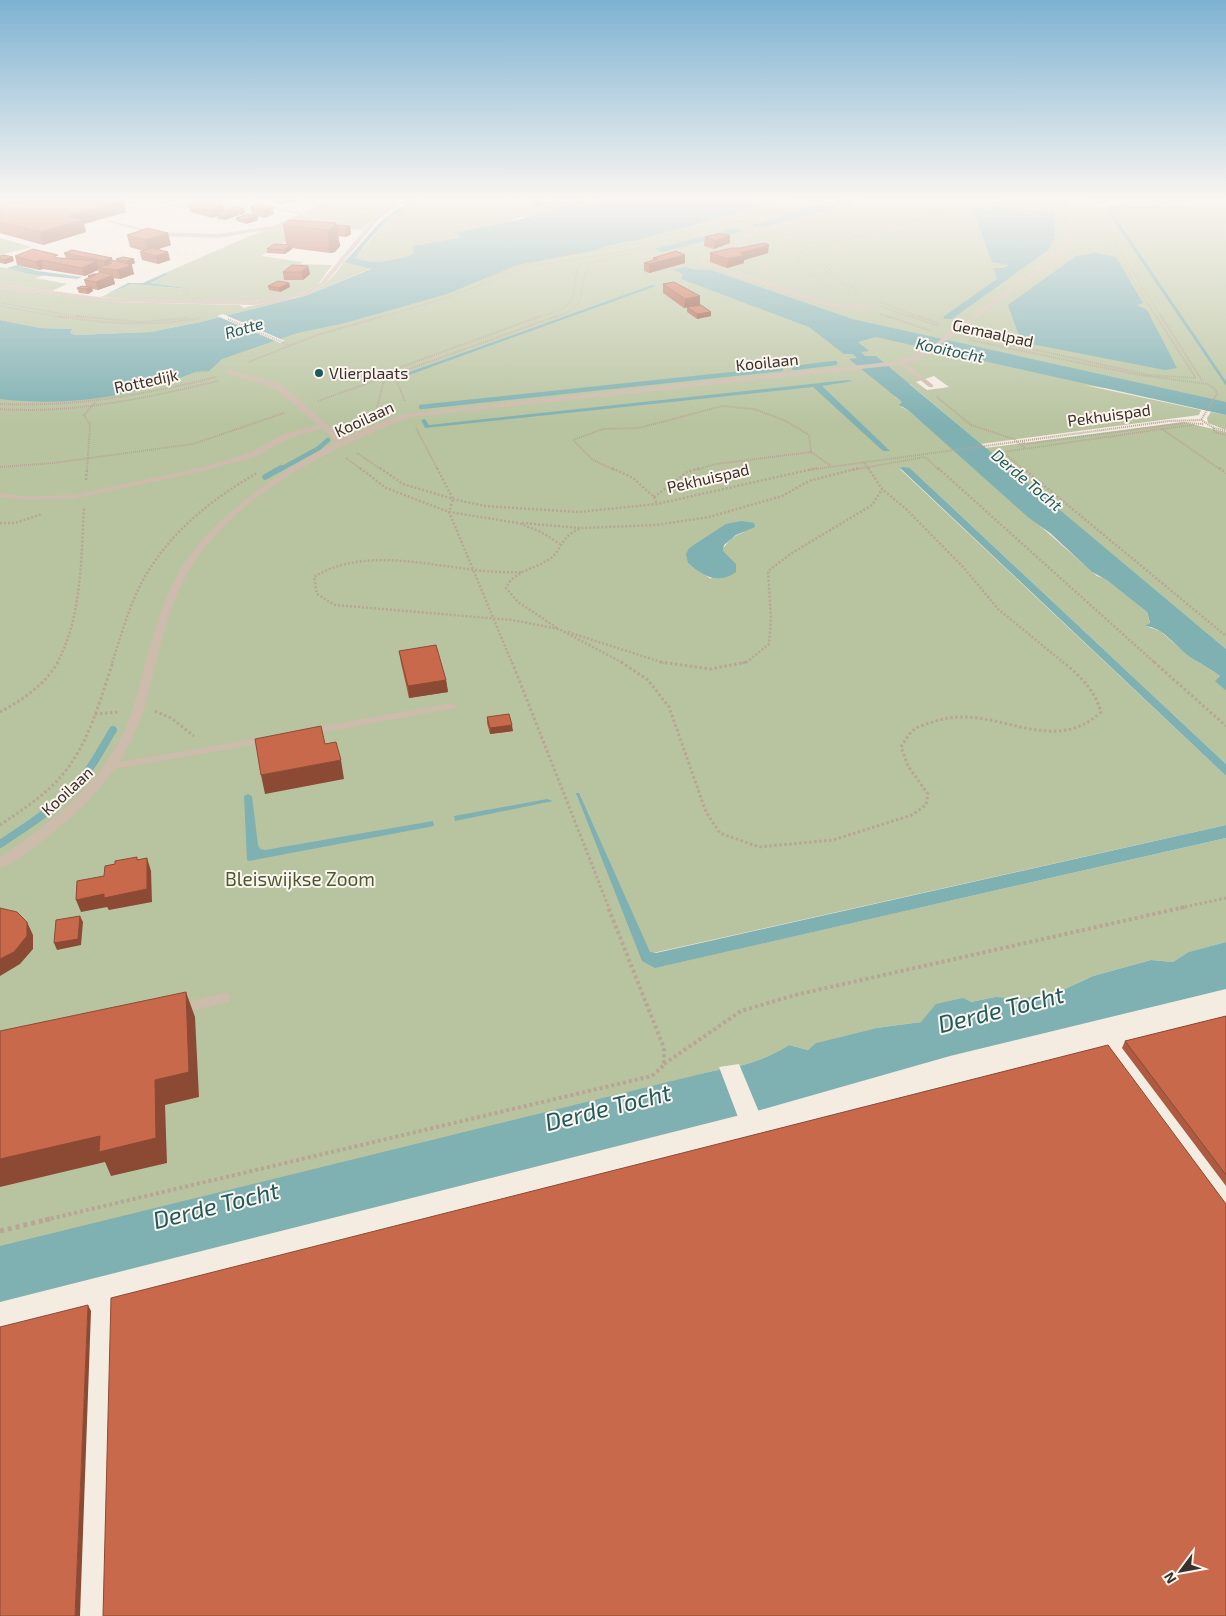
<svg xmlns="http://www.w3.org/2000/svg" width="1226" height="1616" font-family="'Exo 2',sans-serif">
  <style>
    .green { fill: #b8c4a0; fill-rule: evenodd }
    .water { fill: #7fb0b2 }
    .pier { fill: #f4ebe1 }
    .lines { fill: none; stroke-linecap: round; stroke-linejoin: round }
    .stream-far2 { stroke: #7fb0b2; stroke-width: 4.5 }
    .stream-far1 { stroke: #7fb0b2; stroke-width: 5.5 }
    .stream { stroke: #7fb0b2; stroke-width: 8 }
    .path-far5 { stroke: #b9a596; stroke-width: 1; stroke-dasharray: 1 1; stroke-linecap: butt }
    .path-far4 { stroke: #b9a596; stroke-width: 2; stroke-dasharray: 1 1; stroke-linecap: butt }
    .path-far3 { stroke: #b9a596; stroke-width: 2.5; stroke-dasharray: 2 2; stroke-linecap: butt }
    .path-far2 { stroke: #b9a596; stroke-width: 3; stroke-dasharray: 2.5 2.5; stroke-linecap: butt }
    .path-far1 { stroke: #b9a596; stroke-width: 4; stroke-dasharray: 3 3; stroke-linecap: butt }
    .path { stroke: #b9a596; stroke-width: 5; stroke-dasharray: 4 4; stroke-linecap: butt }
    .service { fill: #cdbbac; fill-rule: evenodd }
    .minor { fill: #cdbbac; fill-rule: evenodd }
    .tertiary { fill: #cdbbac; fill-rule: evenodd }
    .wall { fill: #ac5a40 }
    .shaded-wall { fill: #8c4a34 }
    .building { fill: #c8694b; stroke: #8c4a34 }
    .poi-dot { fill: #1f5a5e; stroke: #fbf5ee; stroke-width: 2 }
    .labels { text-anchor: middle; stroke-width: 4; stroke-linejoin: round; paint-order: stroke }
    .far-water-label { font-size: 16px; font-style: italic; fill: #1f5a5e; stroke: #fbf5ee }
    .far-street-label { font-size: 16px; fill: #3b302b; stroke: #fbf5ee }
    .far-poi-label { font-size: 16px; fill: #3b302b; stroke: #fbf5ee; text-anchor: start }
    .park-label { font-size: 19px; fill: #4a5a2e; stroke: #fbf5ee }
    .near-water-label { font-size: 24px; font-style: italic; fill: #1f5a5e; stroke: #fbf5ee }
  </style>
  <rect width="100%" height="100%" fill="#f4ebe1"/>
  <path class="green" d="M92,197H246L232,201H221L249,208L225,213L197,205L183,209L143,200L125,205Z
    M339,197H412L381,211L362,230L312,226L261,256L302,262L301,264L332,265C324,275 322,282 314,287C278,310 147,301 101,297L132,284L200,290L150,283L167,274L165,273Z
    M420,197H665L521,217L490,228L466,231L457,235H460V238C444,243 428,243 413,248V253L410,255C392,262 373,265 354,258L392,216L421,200Z
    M752,197H1111L1076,206L1103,207L1144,197H1226V406L1084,385L1201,410L1199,415L981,444L910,384L895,397L903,402L901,407L908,410L1097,576L1107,579L1147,612L1150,624L1146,626L1160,631L1189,656L1220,676L1216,681L1226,691V764L910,468L900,469L1226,776V825L653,953L658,967L1226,838V942L1190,952L1173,962L1151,960L1093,976L1065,989L1025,998L995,997L971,1002L921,1022L876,1028L817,1043L808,1050L789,1045C763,1061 744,1066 713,1071L0,1263V385ZM934,376L949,387L927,390L916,382ZM745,532C721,539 720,558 711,579L688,563L689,548L707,538Z
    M0,238L32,247L0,255Z
    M344,262L372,268L305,296L200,322L150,332L75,335L70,333L71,329L41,328L0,320V288L110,302L239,305L244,308C287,296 316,304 344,262Z
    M0,267L44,275L35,278L67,284L52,291L0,284Z
    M1211,412L1226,415V430L1208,423L1207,418Z
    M1183,422L1226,432V649L985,448Z"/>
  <path class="water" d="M423,197H429C396,209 376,230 355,258C373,265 392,261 410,255L413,253V246L460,238V235L455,234L458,232C489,226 520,220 551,211L555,205L534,197H551L560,202L579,206L613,197H798L634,241C628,241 601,247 596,250L517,265L447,294L345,323L297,333L222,359L209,371H198C134,397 69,407 0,399V320L41,328L72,329L70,333L75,335L150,332L200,322L305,296L371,269L344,262C375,231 379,213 423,197Z
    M846,197H872L763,227L751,225Z
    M1011,197H1096L1057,206L989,204Z
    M1110,206L1226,207L1109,208L1226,381V386L1105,208Z
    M972,208L1054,211L1055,237L1049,249L1044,253L952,319H945L943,317L997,279L994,268H1004L1009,265L992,262Z
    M736,228L743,231L662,252L654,249Z
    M1096,253L1116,257L1143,303L1137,305L1147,310L1177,368L1165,370L1021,342L1008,305L1076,256Z
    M17,265L38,271L82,277L77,279L29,274L7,268Z
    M685,267L696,270H711L852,319L1226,402V415L876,337L858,342L869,351L861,352L865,356H876L1226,649V691L1215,681L1220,676C1210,669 1200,663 1190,657C1176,647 1163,627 1145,626L1150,623L1147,612L1107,580L1092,572L1050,533L1029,518L908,410L899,405L902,402L849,359L857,358L853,354H844L809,327L681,279L683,274L673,270Z
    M165,273L168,274L150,283L201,290L132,284L105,295L128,283H143Z
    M652,285L656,286L409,375L404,374Z
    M848,380L853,381L822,386L890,451H883L813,387L425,428L421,420L425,419L429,425Z
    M903,467L910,468L1226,764V776L900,468Z
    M741,521L754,523L755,527L736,535L724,545L723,551L736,564V572C718,585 703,576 688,563L686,554L689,548L726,524Z
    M576,793H579L650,952L656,953L1226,825V838L655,968L642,961Z
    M248,794L252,796L258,845L260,849L265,850L433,821L434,826L249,861L247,860L244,796Z
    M547,799L553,801L455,821L454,816Z
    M1226,942V989L950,1056L764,1109L0,1302V1246L713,1071C744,1066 763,1061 789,1045L808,1050L816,1043L876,1028L921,1022L936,1004L963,998L971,1002L995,997L1025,998L1065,989L1093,976L1151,960L1173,962L1189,952Z"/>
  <path class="pier" d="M223,314L285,341L280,343L217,316Z
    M739,1064L759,1112L738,1117L719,1067Z"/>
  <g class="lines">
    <path class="stream-far2" d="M794,368L835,363
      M421,407L781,369
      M279,470L319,448L328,440"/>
    <path class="stream-far1" d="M265,477L281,468"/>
    <path class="stream" d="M0,844C29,825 59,806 82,779C94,764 103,746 113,730"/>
    <path class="path-far5" d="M1168,197L1226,199
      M1135,201L1166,197
      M544,212L547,214
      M757,217L832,197
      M1098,217L1162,318
      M1093,218L1157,318
      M769,229L803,246L815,248L997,197
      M769,231L792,243L850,291
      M769,236L798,257L812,274L830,288
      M806,248L842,281L859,291
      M571,256L568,254L572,253
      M478,286C503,261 608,250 646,241C701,227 757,211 812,197
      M880,302L922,318
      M1,303L86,318
      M0,306L66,318
      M880,306L913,318
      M880,314L891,318
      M378,318L443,299L531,266L621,252L744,220
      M538,318C575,304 573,307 577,268L588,260
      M554,318C597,302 571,291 591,263L732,227"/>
    <path class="path-far4" d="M58,316C107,324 152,327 201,318
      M77,316L141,322L188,318
      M887,316L931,331
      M910,316L938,326
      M919,316L940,324
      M1156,316L1196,378
      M1161,316L1203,382
      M228,319L289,345
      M973,336L1149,375L1196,378
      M969,340L1139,375L1207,384L1215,389L1217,394L1201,420
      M249,362L314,336L383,316
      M185,372L209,371
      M937,397L971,425L1014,439L1025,448
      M318,401L397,373
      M405,401L397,382L398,373L557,316
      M0,404C74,407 144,395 216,377
      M0,409C75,414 145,398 218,381
      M376,411L385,377L390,371L541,316
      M1194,425L1162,429L1221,470
      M416,428L438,470
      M1214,428V432L1226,435
      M1022,442L1026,444L1185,423L1204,424
      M811,452L831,466
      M357,453L382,470
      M925,457L939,470
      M346,458L362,470
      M863,462L870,470
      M0,467L53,463L193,444L284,413
      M87,470L90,425L84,415L95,403
      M614,470L593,460L573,440L603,429L639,428L722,406L754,409L786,421L809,435L811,452L716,464L696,470
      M808,470L1169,421L1201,420L1214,428L1226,431
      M852,470L925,457
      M1024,470L1003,452L1162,429"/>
    <path class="path-far3" d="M360,468L386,488L449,512L518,523L541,532L560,544
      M380,468L403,484L453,499L485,506L578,512L657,504L817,468
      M437,468L453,499L449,512L512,663
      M612,468L633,478L654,497
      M868,468L882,489L906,509L964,568L998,609L1064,663
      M938,468L1155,663
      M1023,468L1226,636
      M1219,468L1226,473
      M86,480L87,468
      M654,497L657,504
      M654,497L687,472L700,468
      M0,523H15L42,514
      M522,523L580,528
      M521,572C455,576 374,540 314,577L317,594L335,605L512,620L559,629L623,663
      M557,628L518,602L506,588C514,570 536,569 551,558C563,548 560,537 581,528L656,525L709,517L782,496L809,481L859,468
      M568,632L664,663
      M57,663C82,617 81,559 84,508
      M112,663C120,639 127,613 138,590C163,538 208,501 257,473
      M742,663L747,662L769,644L771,618L768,571L792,553L872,505L882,489"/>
    <path class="path-far2" d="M512,662L609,908
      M621,662L648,680L669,707L706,812L720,833L759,847L833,840L912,815L926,805L928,794L908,766L901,747C905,741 909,733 915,729C920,725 927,724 933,722C991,700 1050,760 1101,712C1094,689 1081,677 1063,662
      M660,662L710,669L747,662
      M1154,662L1226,726
      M155,711L171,718L194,736
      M0,712C22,700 45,685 58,662
      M95,714L119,712
      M0,825C22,810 46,795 63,774C89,743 100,700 113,662
      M1180,908L1226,898"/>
    <path class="path-far1" d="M664,1064L741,1011L795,995L1185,907
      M45,1220L652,1076L664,1065V1048L608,907"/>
    <path class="path" d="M0,1231L50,1219"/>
    <path class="service" d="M259,197H266L254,202L322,218L390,207L392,208L219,238L157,236L106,221L108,220L157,232L219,234L317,219L247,202Z
      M754,230L759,231L721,255L705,262L830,303L867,306L870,308L867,310L827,306L697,262L717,253Z
      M899,361H903L933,385V387H929L899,363Z
      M324,423H327V427L290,438L255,457L204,471L73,499L25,500L0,497V493L25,496L73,495L203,467L249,453L284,434Z
      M451,703L456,706L455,708L308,735L303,732L308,729Z
      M270,736L274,737L275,739L274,741L114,769L109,766L114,763Z
      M224,993L229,994L231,998L229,1002L176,1014L171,1013L169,1009L171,1005L176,1004Z"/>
    <path class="minor" d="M411,197H419L392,209L378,220L325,284L308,294L281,301L254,305L106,302L0,288V284L106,298L254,301L281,297L304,292L321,282L374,218L388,207Z
      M227,369L281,384L349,444L342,446L275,388L227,373Z"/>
    <path class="tertiary" d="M1114,197H1124L1074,211C1069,224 1075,237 1068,250L932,351L916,361L889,366L411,417C335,446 240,492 194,563C165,606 159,660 144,709C128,759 97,797 56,830C42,841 17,863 0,868V857C58,818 111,777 133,708C146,665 154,620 175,579C212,506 332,434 410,413L889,362L911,357L928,349L1063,248C1069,235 1063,221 1070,209Z"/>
  </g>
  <path class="wall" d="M0,197L126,212L84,224L86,232L43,245L0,233Z
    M272,197H301V200L281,204L273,202Z
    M518,197H543V204L537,206L529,202L528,200H524Z
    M568,197H593L587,199V202L581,204L568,201Z
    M260,204L274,214L264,218L258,216V220L246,224L237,221L236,218L252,214L250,207Z
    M188,205L224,211L244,209L245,213L224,220L218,219L217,216L212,218L190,212Z
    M336,223L337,225L350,226L351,234L346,237L338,236L340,246L335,252L330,253L291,248L292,249L285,254L267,253V249L286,244L283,225Z
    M127,235L171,245L158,249L168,252L170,260L158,264L142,260L140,252L143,251L130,247Z
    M730,235V243L714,249L704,246L705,237Z
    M741,248L768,253L744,260V263L727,268L710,262V253Z
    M64,253L117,261L116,259L135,263L130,265L134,274L120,279L113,278L115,284L98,290L92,289L93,291L88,294L79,293L77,288L86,286L84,280L88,278V276L99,273L98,270L85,276L43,269L39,270L17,265L15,256L66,258Z
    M685,255V263L649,273L644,271V263L653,260V258Z
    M0,256L14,261L5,264L0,263Z
    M308,266L310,274L303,280H284L283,272Z
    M289,283L290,287L280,292L269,290L268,286Z
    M663,284L700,296V305L711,312V316L697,319L687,312V307L684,308L663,293Z
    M399,651L446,680L448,692L409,698L401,663Z
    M487,717L513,731L490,734L487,723Z
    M1226,1016V1186L1122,1048L1125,1041Z"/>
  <path class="shaded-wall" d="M280,197H301V200L281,204Z
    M524,197H528V200H524Z
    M543,197V204L537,206L536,198Z
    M587,197H593L587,199V202L581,204V200L587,198Z
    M124,200L126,212L84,224L86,232L43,245L40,232L68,216Z
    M223,206L225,214L217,215V216L212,218L211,210Z
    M273,207L274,214L264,218L263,210Z
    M244,209L245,213L224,220L223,216Z
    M258,216V220L246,224V220Z
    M336,223L340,246L335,252L330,253L327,230Z
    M350,226L351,234L346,237L345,229Z
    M168,233L171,245L149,252L146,240Z
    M730,235V243L714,249L715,241Z
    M291,245L292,249L285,254L284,250Z
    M769,245L768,253L744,260V263L727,268L728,259L740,253Z
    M168,252L170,260L158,264L156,256Z
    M685,255V263L649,273V264Z
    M13,257L14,261L5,264L4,260Z
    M112,258L114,267L112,263L107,262L109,269H106L104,261Z
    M134,259L135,263L128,266L127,261Z
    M41,260L43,269L39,270L36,262Z
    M97,261L98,268H97L98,270L85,276L82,268Z
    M132,265L134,274L120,279L118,270Z
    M308,266L310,274L303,280L301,272Z
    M113,275L115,284L98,290L96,282Z
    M289,283L290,287L280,292L279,288Z
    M91,287L93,291L88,294L86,289Z
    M700,296V305L684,308L685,299Z
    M711,312V316L697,319V314Z
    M446,680L448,692L409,698L408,686Z
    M512,725L513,731L490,734V728Z
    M341,760L344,779L265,794L261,775Z
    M147,858L151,871L152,902L109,910L107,907L81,912L76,900Z
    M80,916L83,922L81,945L57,950L54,943Z
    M27,922L33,935V949L20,964L0,976V959Z
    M186,992L195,1017L199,1097L165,1105L167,1163L111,1176L105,1162L0,1187V1159L155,1080Z
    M88,1305L91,1311L80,1616H75Z"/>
  <path class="building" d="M0,197H31L0,205Z
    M32,197H110L124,200L68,216L83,220L40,232L0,222V206Z
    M568,197H584L587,198L581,200Z
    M200,201L223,206L211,210L188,205Z
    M260,204L273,207L263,210L250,207Z
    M234,207L244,209L223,216L217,215Z
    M248,214L258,216L246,220L236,218Z
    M289,220L336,223L331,229L327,230L283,225Z
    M337,225L350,226L345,229L337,228Z
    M148,228L168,233L146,240L127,235Z
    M718,234L730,235L715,241L705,237Z
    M764,243L769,245L740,253L745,255L728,259L710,253L732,248H741Z
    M274,244L291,245L284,250L267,249Z
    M152,248L168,252L156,256L140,252Z
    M33,249L58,255L54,256L58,258L97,261L82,268L41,260L36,262L15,256Z
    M72,250L112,258L104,261L64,253Z
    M676,251L685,255L649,264L644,263L657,259L653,258Z
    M4,255L13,257L4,260L0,259V256Z
    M123,257L134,259L127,261L116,259Z
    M112,260L132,265L118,270L97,268L112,263L107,262Z
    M292,265L308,266L301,272H283Z
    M101,272L113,275L96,282L84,280Z
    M93,274H96L91,277L88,276Z
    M278,281L289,283L279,288L268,286Z
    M674,282L700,296L685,299L663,284Z
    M82,286L91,287L86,289L77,288Z
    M701,305L711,312L697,314L687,307Z
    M436,645L446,680L408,686L399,651Z
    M509,714L512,725L490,728L487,717Z
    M321,726L325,744L336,742L341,760L261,775L255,739Z
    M137,857V860L147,858V889L104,898V894L76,900L77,881L104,876L105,866L115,864V861Z
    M0,908L17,912L27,922V936L14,952L0,959Z
    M80,916L78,939L54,943L56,920Z
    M186,992L189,1072L155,1080L156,1138L99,1152L100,1136L0,1159V1031Z
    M1226,1016V1175L1125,1041Z
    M1108,1045L1226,1204V1616H103L111,1298Z
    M88,1305L75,1616H0V1327Z"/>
  <linearGradient id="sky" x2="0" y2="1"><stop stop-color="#7eb2d2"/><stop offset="0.47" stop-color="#faf6f2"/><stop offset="1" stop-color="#faf6f2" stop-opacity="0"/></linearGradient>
  <rect width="1226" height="423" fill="url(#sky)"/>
  <circle class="poi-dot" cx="319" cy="373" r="5"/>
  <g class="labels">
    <g class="far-water-label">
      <text transform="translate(244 328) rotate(-16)" y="6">Rotte</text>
      <text transform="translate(950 350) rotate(12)" y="6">Kooitocht</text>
      <text transform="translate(1027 480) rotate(40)" y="6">Derde Tocht</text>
    </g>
    <g class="far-street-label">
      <text transform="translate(993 333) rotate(12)" y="6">Gemaalpad</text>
      <text transform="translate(767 362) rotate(-6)" y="6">Kooilaan</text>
      <text transform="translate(146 381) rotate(-12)" y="6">Rottedijk</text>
      <text transform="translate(1109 415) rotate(-8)" y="6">Pekhuispad</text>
      <text transform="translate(364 419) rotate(-25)" y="6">Kooilaan</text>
      <text transform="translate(708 478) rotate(-13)" y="6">Pekhuispad</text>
      <text transform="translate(67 791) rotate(-43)" y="6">Kooilaan</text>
    </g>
    <g class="far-poi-label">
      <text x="329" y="379">Vlierplaats</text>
    </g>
    <g class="park-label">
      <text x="300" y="886">Bleiswijkse Zoom</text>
    </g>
    <g class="near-water-label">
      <text transform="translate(1001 1010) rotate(-14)" y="8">Derde Tocht</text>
      <text transform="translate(608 1108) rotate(-14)" y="8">Derde Tocht</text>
      <text transform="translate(216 1206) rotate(-14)" y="8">Derde Tocht</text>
    </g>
  </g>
  <g transform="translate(1181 1571) rotate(238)" stroke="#fbf5ee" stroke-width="4" paint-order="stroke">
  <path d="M0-4L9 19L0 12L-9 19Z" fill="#3b302b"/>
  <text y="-8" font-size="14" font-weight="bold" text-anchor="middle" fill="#3b302b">N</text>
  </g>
</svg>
